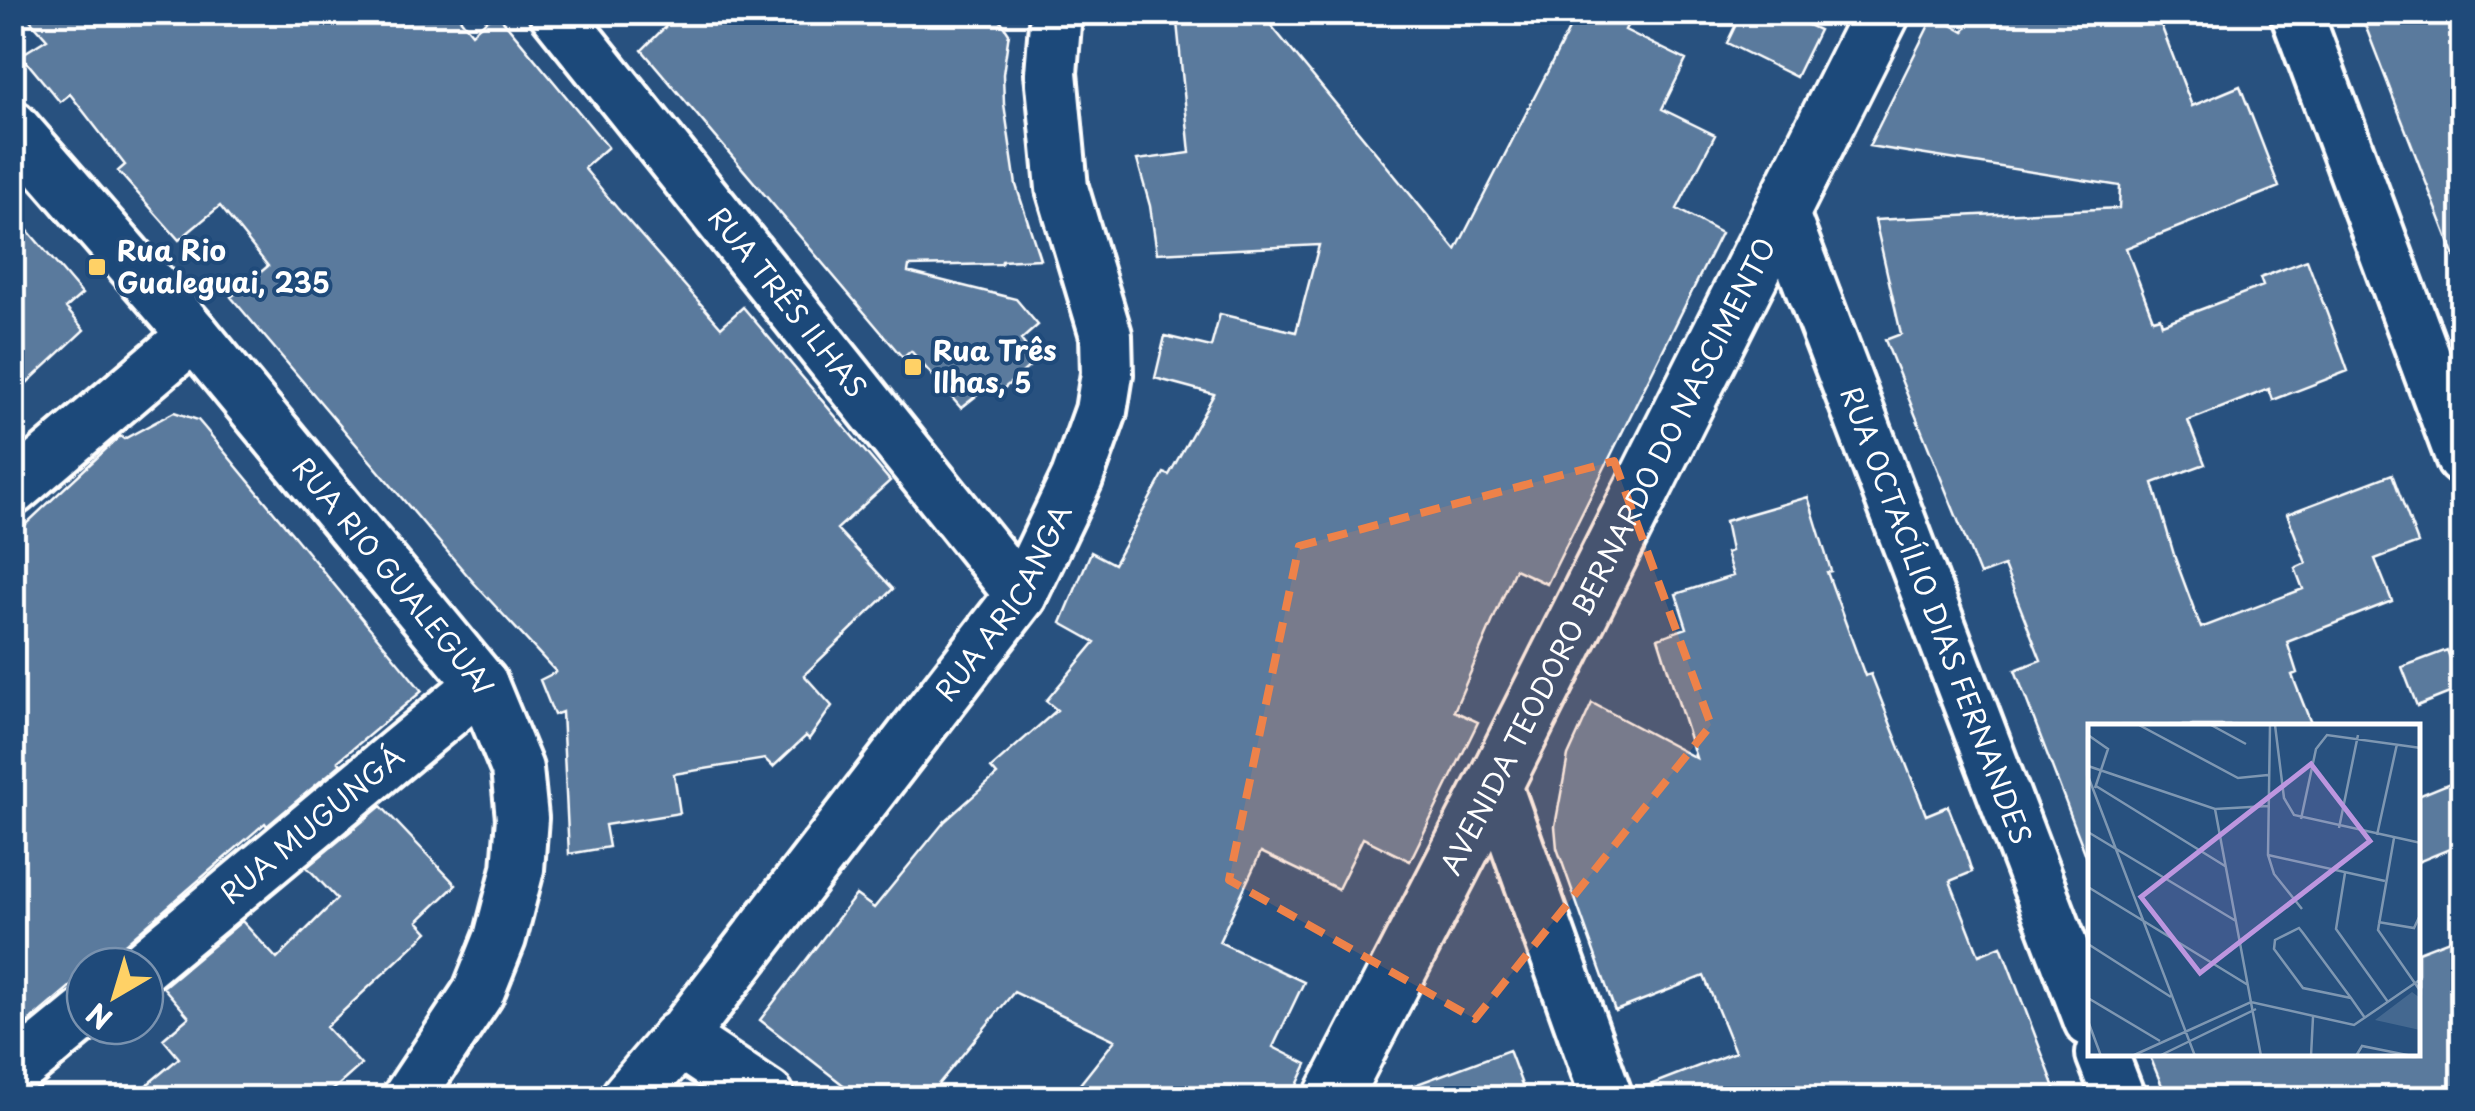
<svg xmlns="http://www.w3.org/2000/svg" width="2475" height="1111" font-family="'Playpen Sans',sans-serif">
  <style>
    .building { fill: #5a7a9d; stroke: #fff; stroke-width: 2.5 }
    .lines { fill: none; stroke-linecap: round; stroke-linejoin: round }
    .minor-casing { stroke: #fff; stroke-width: 58 }
    .tertiary-casing { stroke: #fff; stroke-width: 62 }
    .minor { stroke: #1f4a7a; stroke-width: 50 }
    .tertiary { stroke: #1f4a7a; stroke-width: 55 }
    .marked { fill: #ee8249; fill-opacity: 0.2; stroke: #ee8249; stroke-width: 8; stroke-dasharray: 20 12; stroke-linejoin: round }
    .poi-dot { fill: #ffd166; stroke: #1f4a7a; stroke-width: 4 }
    .labels { text-anchor: middle; stroke-width: 8; stroke-linejoin: round; paint-order: stroke }
    .poi-label { font-size: 28px; font-weight: bold; fill: #fff; stroke: #1f4a7a; text-anchor: start }
    .street-label { font-size: 28px; fill: #fff; stroke: #1f4a7a }
    .inset-road { fill: none; stroke: #7e97b2; stroke-width: 2.5 }
    .view { fill: #bd96df; fill-opacity: 0.15; stroke: #bd96df; stroke-width: 5 }
    .inset-edge { fill: none; stroke: #fff; stroke-width: 5 }
  </style>
  <rect width="100%" height="100%" fill="#28517f"/>
  <filter id="ink" filterUnits="userSpaceOnUse"><feTurbulence type="fractalNoise" baseFrequency=".01" numOctaves="2"/><feDisplacementMap in="SourceGraphic" scale="20" xChannelSelector="R" yChannelSelector="G"/><feConvolveMatrix kernelMatrix="1 2 1 2 8 2 1 2 1" color-interpolation-filters="sRGB"/></filter>
  <g filter="url(#ink)">
    <path class="building" d="M23,12H455L472,33L496,12L608,147L584,168L617,208L721,327L743,307L890,481L837,529L893,589L804,675L832,706L809,739L806,736L773,767L765,759L674,774L680,813L605,825L609,847L569,854L562,712L554,715L540,680L556,672L474,583L231,297L268,266L220,206L179,240L118,171L125,165L70,94L60,102L21,55L47,39Z
      M680,12H995L1009,33L1003,74L1004,104L1016,185L1040,259L1002,261L1001,264L909,266L908,272L1016,299L1038,325L1021,340L1037,360L1002,390L995,381L961,408L911,351L903,358L642,50Z
      M1176,12H1260L1456,250L1578,12H1634L1625,30L1686,60L1662,109L1715,135L1677,209L1721,233L1547,584L1515,569L1454,711L1478,722L1410,861L1363,838L1338,889L1261,852L1219,942L1304,982L1273,1047L1307,1064L1291,1098H1069L1115,1040L1014,992L927,1098H860L760,1020L856,895L874,908L945,821L997,775L991,768L1057,710L1046,701L1095,642L1061,623L1091,552L1114,564L1164,473L1169,475L1214,394L1155,378L1165,336L1211,347L1220,314L1296,332L1319,245L1157,253L1150,206L1137,160L1190,153Z
      M1742,12H1781L1819,30L1796,77L1727,43Z
      M1974,12H2156L2192,106L2240,86L2279,187L2126,248L2153,319L2160,317L2162,324L2263,286L2260,278L2307,260L2334,332L2348,371L2273,400L2269,389L2188,421L2205,464L2153,483L2175,558L2201,628L2303,589L2295,568L2306,563L2287,514L2392,474L2418,543L2375,559L2392,601L2287,642L2297,673L2292,675L2312,726H2090V857L2087,858L2015,670L2041,660L2004,566L1980,575L1885,340L1901,334L1875,220L2119,208L2120,186L1869,146L1934,15L1964,32Z
      M2360,12H2462V270H2460Z
      M12,212L82,294L66,308L84,330L12,397Z
      M174,412L198,420L204,427L422,691L338,761L341,764L267,826L265,823L125,944L95,966H85V974L12,1036V537L120,436L124,439Z
      M1808,497L1831,571L1827,572L1865,676L1871,674L1926,815L1948,806L1964,847L1972,872L1950,881L1979,955L2001,946L2059,1098H1635L1634,1091L1735,1052L1704,976L1615,1011L1557,848L1555,826L1568,756L1592,703L1696,758L1658,638L1687,628L1676,594L1733,576L1726,553L1731,551L1725,521Z
      M2447,650L2462,688L2417,706L2402,667Z
      M2462,778V844L2418,862V796Z
      M381,806L456,885L418,921L428,932L326,1027L361,1065L324,1098H131L179,1058L163,1039L189,1017L163,987L242,921L277,959L337,899L307,867Z
      M2462,935V1098H2167L2149,1054H2418V952Z
      M1509,1050L1527,1098H1391L1390,1094Z"/>
    <g class="lines">
      <defs>
        <g id="minor">
          <path id="s1" d="M555,12L1021,595"/>
          <path d="M2296,12L2462,459"/>
          <path id="s2" d="M12,126L194,335L482,684L517,769L522,818L518,869L500,938L478,993L408,1098"/>
          <path id="s3" d="M1781,209L2090,1021"/>
          <path d="M12,490L194,335"/>
          <path d="M1495,783L1607,1098"/>
          <path id="s4" d="M143,966L482,684"/>
          <path id="s5" d="M679,1039L1021,595L1077,478L1101,411L1107,374L1106,335L1062,188L1051,73L1056,12"/>
          <path d="M2102,1054L2119,1098"/>
          <path d="M12,1074L85,1014"/>
        </g>
        <g id="tertiary">
          <path d="M629,1098L679,1039L767,1098"/>
          <path id="s6" d="M1332,1098L1495,783L1882,12"/>
        </g>
      </defs>
      <use href="#minor" class="minor-casing"/>
      <use href="#tertiary" class="tertiary-casing"/>
      <use href="#minor" class="minor"/>
      <use href="#tertiary" class="tertiary"/>
    </g>
  </g>
  <path class="marked" d="M1614,461L1711,725L1475,1019L1229,880L1299,546Z"/>
  <g class="poi-dot">
    <rect x="87" y="257" width="20" height="20" rx="5"/>
    <rect x="903" y="357" width="20" height="20" rx="5"/>
  </g>
  <g class="labels">
    <g class="poi-label">
      <text x="117" y="261">Rua Rio<tspan x="117" dy="32">Gualeguai, 235</tspan></text>
      <text x="933" y="361">Rua Três<tspan x="933" dy="32">Ilhas, 5</tspan></text>
    </g>
    <g class="street-label">
      <text dy="10" stroke="none"><textPath href="#s1" startOffset="372">RUA TRÊS ILHAS</textPath></text>
      <text dy="10" stroke="none"><textPath href="#s6" startOffset="608">AVENIDA TEODORO BERNARDO DO NASCIMENTO</textPath></text>
      <text dy="10" stroke="none"><textPath href="#s2" startOffset="590">RUA RIO GUALEGUAI</textPath></text>
      <text dy="10" stroke="none"><textPath href="#s5" startOffset="545">RUA ARICANGA</textPath></text>
      <text dy="10" stroke="none"><textPath href="#s3" startOffset="435">RUA OCTACÍLIO DIAS FERNANDES</textPath></text>
      <text dy="10" stroke="none"><textPath href="#s4" startOffset="220">RUA MUGUNGÁ</textPath></text>
    </g>
  </g>
  <g transform="translate(2088 724)">
    <rect width="332" height="332" fill="#28517f"/>
    <path d="M324,268L332,274V306L287,296Z" fill="#446890"/>
    <path class="inset-road" d="M51,1L150,54L180,51M123,1L158,20M182,1L180,131L186,150L214,185M187,1L196,74L206,91L333,119M0,11L20,25L7,64M0,42L127,85L180,82M0,52L107,332M8,62L137,142M127,85L173,332M213,95L228,25L239,11L333,24M251,104L270,11M0,108L148,197M289,111L309,20M306,114L290,206L333,268M180,131L297,157M257,149L248,205L300,278M0,163L160,261M290,198L326,204L333,189M0,220L83,273M0,274L72,317M263,274L215,264L186,225L187,216L211,204L215,209L263,274L277,294M0,297L13,332M44,332L163,278L266,301L333,255M71,332L168,285M223,332L225,293M268,332L274,322L324,332"/>
    <path class="view" d="M223,40L282,117L112,249L53,173Z"/>
    <rect width="332" height="332" class="inset-edge"/>
  </g>
  <rect width="2475" height="1111" fill="none" stroke="#1f4a7a" stroke-width="50"/>
  <rect x="25" y="25" width="2425" height="1061" fill="none" stroke="#fff" stroke-width="4" filter="url(#ink)"/>
  <g transform="translate(115 996) rotate(218)"><circle r="48" fill="#1f4a7a" stroke="#7992af" stroke-width="2.5"/>
  <path d="M0-8L18 38L0 25L-18 38Z" fill="#ffd166"/>
  <text y="-15" font-size="28" font-weight="bold" text-anchor="middle" fill="#ffffff">N</text>
  </g>
</svg>
